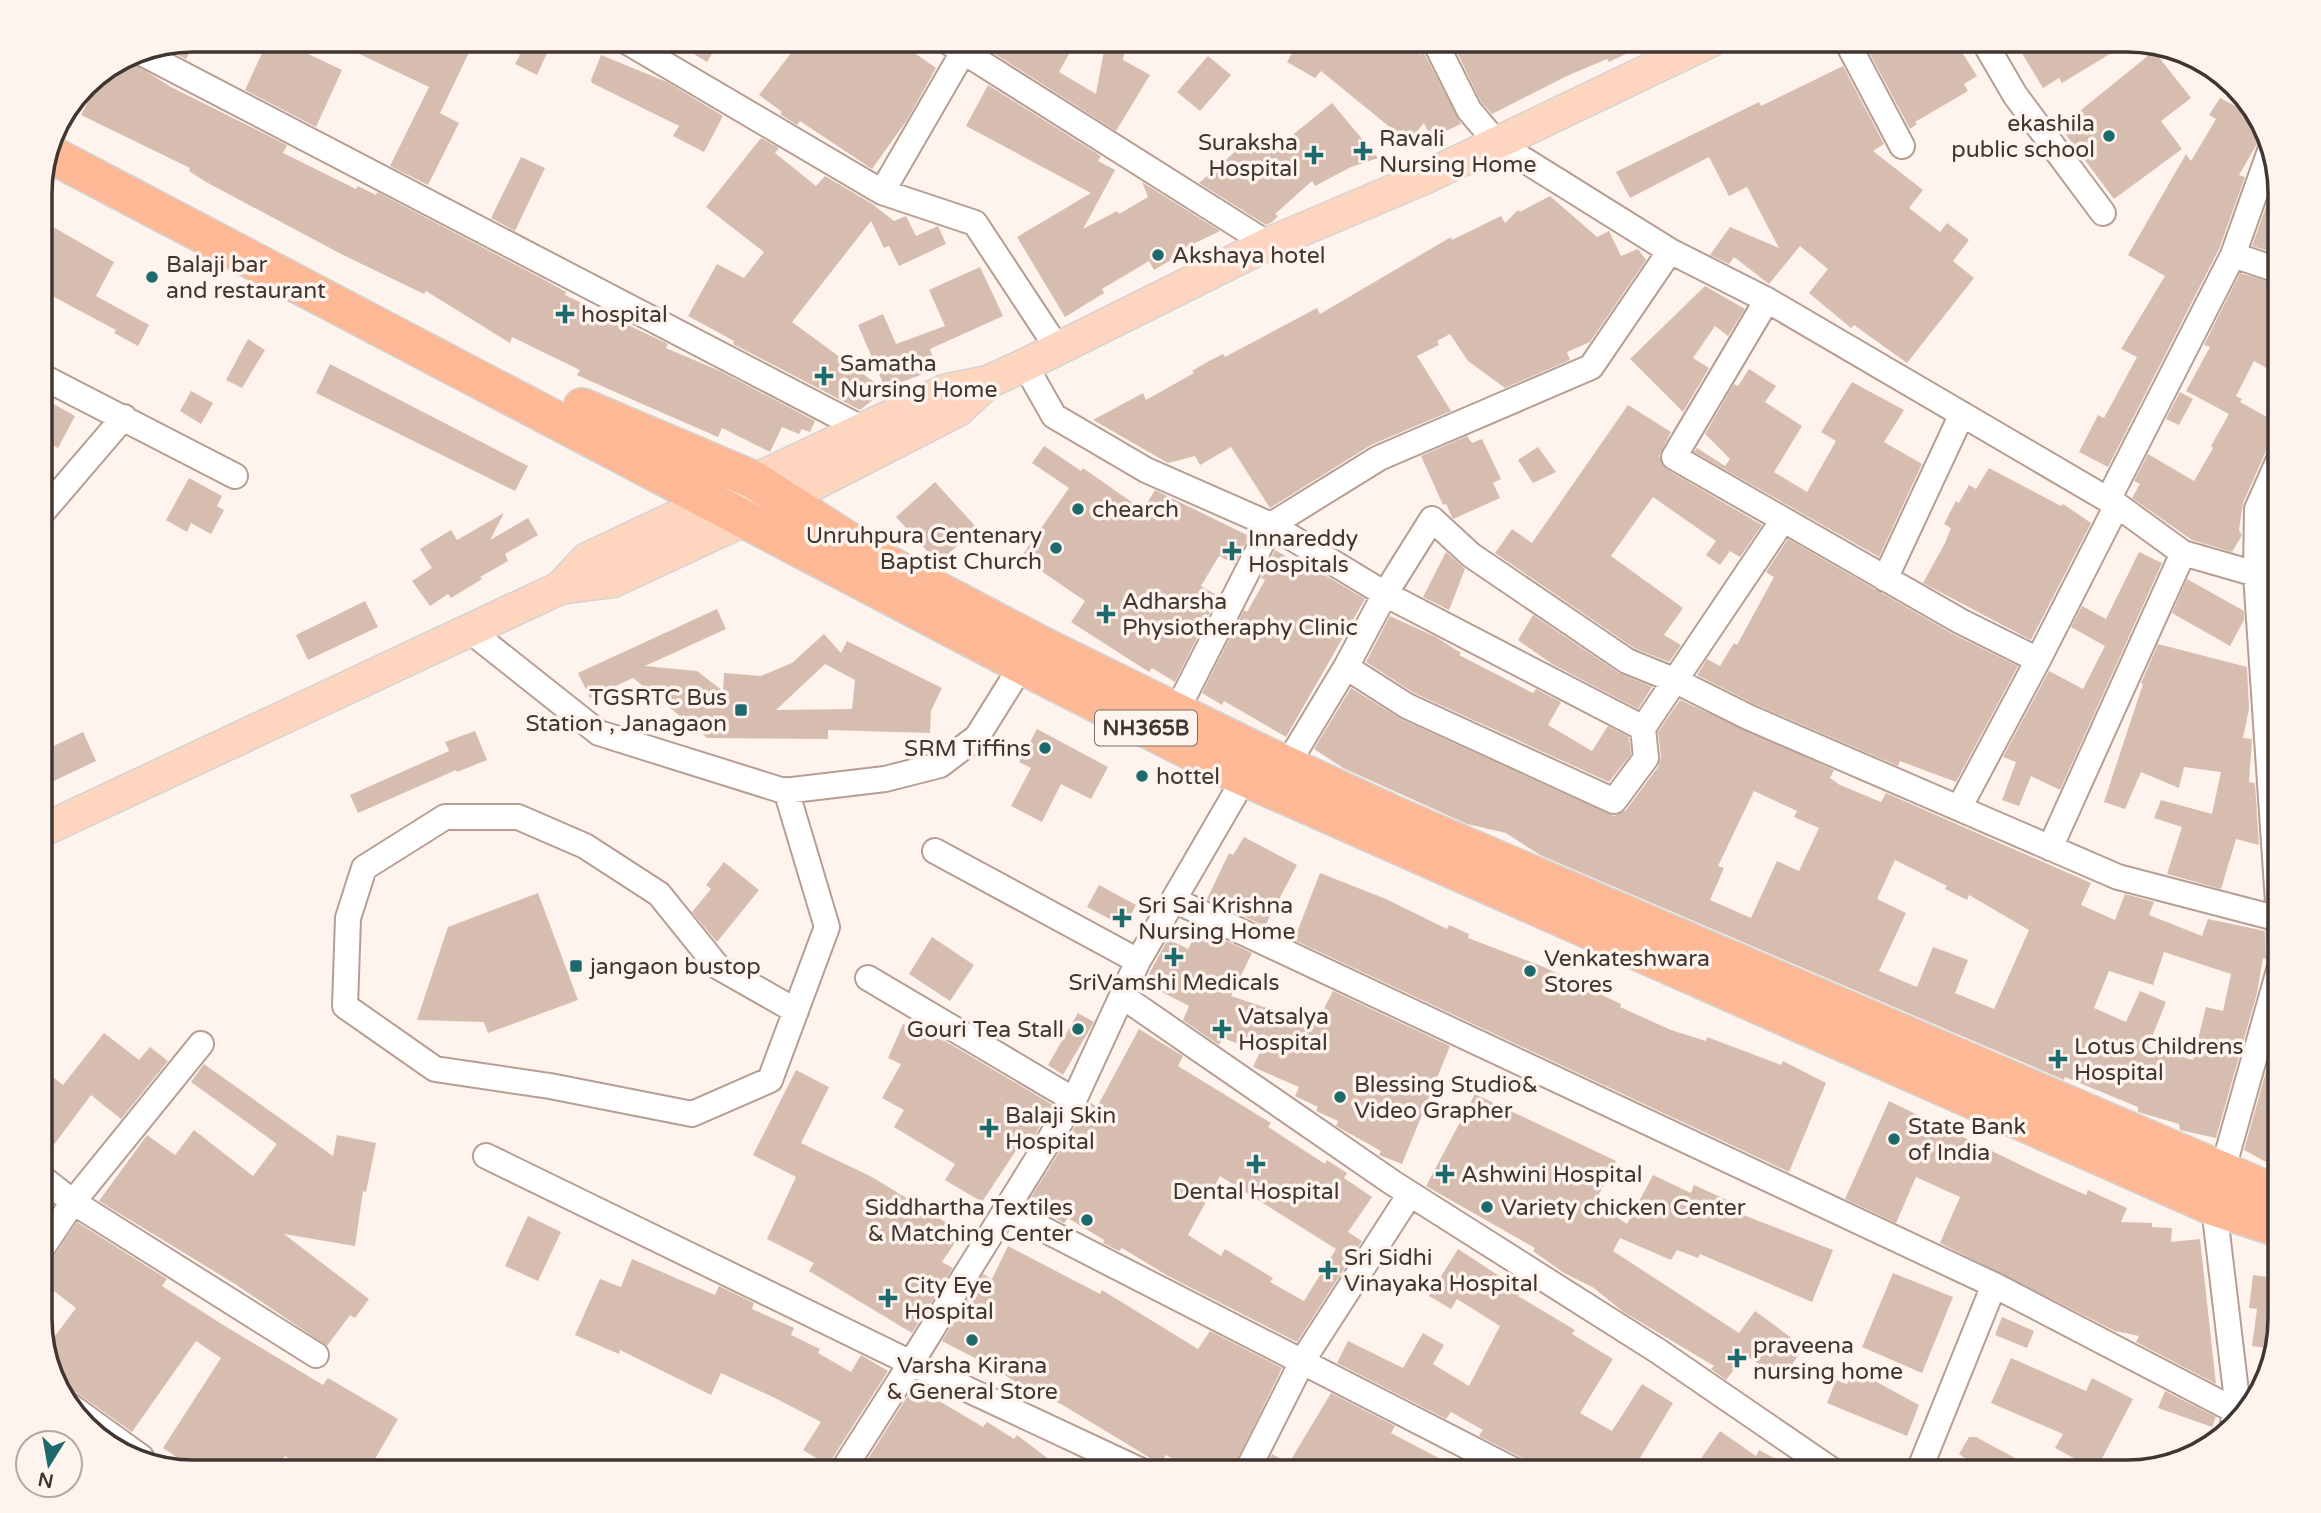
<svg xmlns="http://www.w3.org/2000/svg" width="2321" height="1513" font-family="'Varela Round',sans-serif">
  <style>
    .building { fill: #d7bdb0; fill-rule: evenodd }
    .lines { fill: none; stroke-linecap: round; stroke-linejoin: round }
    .minor-casing { stroke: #b79e92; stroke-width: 28 }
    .major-casing { stroke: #d5d3d1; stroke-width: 35 }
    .highway-casing { stroke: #d5d3d1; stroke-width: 40 }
    .minor { stroke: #fff; stroke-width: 24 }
    .major { stroke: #fed5bf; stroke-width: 32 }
    .highway { stroke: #fdb995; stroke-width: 37 }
    .poi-dot { fill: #1d6a6c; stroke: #fef3ed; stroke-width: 2.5 }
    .labels { text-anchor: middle; stroke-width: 7; stroke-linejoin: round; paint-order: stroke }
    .shield { fill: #fef3ed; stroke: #796e69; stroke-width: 2 }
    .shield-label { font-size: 21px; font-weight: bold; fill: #403530 }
    .poi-label { font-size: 23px; fill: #403530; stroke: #fef3ed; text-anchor: start }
    .rim { fill: none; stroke: #403530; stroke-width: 3.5 }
  </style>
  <rect width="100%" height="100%" fill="#fef3ed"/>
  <path class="building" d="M193,40H196L186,59L162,47Z
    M268,40H279L342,70L316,127L245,90Z
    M330,40H475L440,113L459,123L428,185L390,166L429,87Z
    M490,40H553L537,75L515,64L520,55Z
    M671,40H720L707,62Z
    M801,40H896L936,68L907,120L872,169L800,121L797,125L780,114L782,112L759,95Z
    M1003,40H1067L1063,48L1070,52L1059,72L1096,94L1106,40H1127L1123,60L1150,75L1116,131L995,54Z
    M1299,40H1411L1420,55L1424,53L1461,124L1431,138L1424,123L1408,142L1321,71L1315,78L1287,62Z
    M1451,40H1655L1609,62L1607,59L1567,76L1492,114L1481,102Z
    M1894,40H1954L1977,76L1964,84L1968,91L1915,122L1917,124L1910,129L1870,54Z
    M2014,40H2128L2131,41L2062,83L2059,78L2043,88Z
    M2154,51L2191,98L2161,121L2182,149L2114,199L2060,127Z
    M601,55L667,82L723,116L704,152L673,136L679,126L592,83L591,80Z
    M1208,56L1231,75L1200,111L1177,92Z
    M125,58L171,87L287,145L283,153L356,189L358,186L376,195L377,192L543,279L566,292L565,295L668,344L666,348L720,371L815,421L810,432L802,429L799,434L782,427L770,452L722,428L718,437L640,403L577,375L580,370L512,337L510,343L426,291L424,294L341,254L206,182L189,171L190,168L81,115L104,72Z
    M1843,66L1884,144L1873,151L1923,190L1909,208L1940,232L1947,223L1969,240L1953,261L1974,278L1907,363L1854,325L1851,328L1809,293L1828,269L1800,246L1769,284L1734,257L1729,264L1710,255L1730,227L1779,248L1747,187L1729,196L1709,157L1630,198L1616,172L1759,102L1761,106Z
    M988,85L1101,156L1098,161L1115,170L1083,229L1117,211L1119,214L1148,197L1142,182L1220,231L1181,250L1183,253L1154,270L1149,261L1102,289L1104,293L1065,317L1017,237L1091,193L966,126Z
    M2220,98L2261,119L2264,132L2239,175L2245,177L2219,249L2108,467L2079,452L2098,415L2104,418L2137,357L2121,349L2165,276L2128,255L2186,154L2191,161L2216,119L2209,115Z
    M1332,103L1378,158L1351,167L1315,186L1312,181L1275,214L1278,216L1272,222L1266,225L1199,183L1253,136L1269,154Z
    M761,138L779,148L775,153L816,186L825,176L871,203L894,221L906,216L916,236L938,226L946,244L899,266L889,246L884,248L871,221L792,322L885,390L860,410L733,344L734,341L688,316L717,264L744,278L764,252L706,207Z
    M521,157L545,168L515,231L491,218Z
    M2272,190L2281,195V255L2252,246Z
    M1550,196L1597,237L1609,231L1621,256L1638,249L1646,260L1590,342L1567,352L1570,360L1505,388L1468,361L1450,334L1437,341L1439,345L1417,356L1451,411L1371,445L1270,508L1231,447L1200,465L1195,456L1168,463L1093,420L1143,393L1146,400L1194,373L1192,371L1209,361L1223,354L1225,357L1317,308L1320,314L1451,237L1452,240L1501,216L1505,223L1518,210L1520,212Z
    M41,220L114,262L96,296L149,325L138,346L114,333L116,330L41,290Z
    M980,267L1003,316L930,349L937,369L885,388L858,325L883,314L896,344L945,326L929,290Z
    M2240,273L2281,285V297L2275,313L2281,315V376L2254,361L2236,396L2242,399L2240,402L2281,425V435L2267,449L2243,503L2239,530L2242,535L2232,552L2192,540L2132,498L2140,484L2134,481L2148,454L2194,481L2213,448L2211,446L2229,414L2186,391L2210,347L2204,345Z
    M1705,286L1745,309L1728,336L1715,326L1693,358L1709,368L1683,412L1630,359Z
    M248,339L265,350L242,388L226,380Z
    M330,364L528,466L515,491L316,393Z
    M1749,369L1776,386L1765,402L1802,426L1774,472L1807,492L1836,441L1821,432L1852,382L1904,410L1884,442L1922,464L1879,557L1694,452L1697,448L1725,466L1730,459L1705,434L1734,384L1738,386Z
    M191,391L213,403L201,424L180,411Z
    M2180,392L2193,399L2179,425L2166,419Z
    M41,397L75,416L58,448L41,439Z
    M1628,405L1671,432L1659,456L1666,469L1762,525L1740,557L1730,551L1720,565L1706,555L1716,541L1653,497L1611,556L1683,608L1664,635L1681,645L1669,662L1634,648L1495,553L1512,529L1532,543Z
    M1467,436L1472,443L1482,439L1501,479L1493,483L1500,498L1453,519L1446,504L1443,505L1421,456Z
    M1044,446L1081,471L1083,468L1143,510L1155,490L1249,536L1235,564L1219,556L1201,586L1218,596L1175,682L1152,668L1149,672L1071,622L1085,601L1021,557L1069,488L1032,463Z
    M1538,447L1556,472L1533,483L1518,460Z
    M1989,468L2061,506L2063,504L2091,523L2031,640L1923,583L1945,543L1951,528L1944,524L1956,501L1959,503L1969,485L1976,489Z
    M189,478L222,496L217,506L224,510L211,534L191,523L187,532L166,520Z
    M935,482L977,528L938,563L896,517Z
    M504,513L490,540L528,518L538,535L505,554L508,561L480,577L482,579L451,598L448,594L430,606L412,581L432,568L420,549L451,530L457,540Z
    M1788,539L1953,634L2018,666L1956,782L1900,761L1898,766L1754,704L1697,675L1707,659L1720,666L1734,643L1737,645L1774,577L1766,572Z
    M1275,550L1300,564L1296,558L1365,599L1286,737L1224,701L1222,705L1202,693L1244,610L1247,612L1265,580L1261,578Z
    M1446,552L1465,569L1449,610L1423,597Z
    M2139,552L2162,563L2060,790L2031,776L2019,806L2002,800L2016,762L2003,757L2049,671L2083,689L2105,646L2071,627L2082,606L2106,619Z
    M2187,579L2244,611V620L2230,646L2172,613Z
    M365,601L378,627L308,660L296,635Z
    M717,609L726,629L645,666L697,671L723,691L724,673L761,676L792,663L824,634L841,653L847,641L942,688L931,711L930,733L828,730V739L707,738L633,678L590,698L578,673ZM825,664L855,680L852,709L776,710Z
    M1533,615L1619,673L1652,687L1638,709L1552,664L1518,640Z
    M1390,616L1436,637L1461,653L1459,655L1533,693L1536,689L1561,702L1548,725L1592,751L1608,726L1629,737L1631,754L1609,782L1414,693L1366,662Z
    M2158,644L2247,667L2249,709L2243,738L2252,739L2249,782L2255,783L2259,845L2236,839L2221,889L2167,874L2182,827L2154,818L2161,800L2212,814L2221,772L2184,767L2179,788L2141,772L2125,809L2104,802L2143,684L2141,683Z
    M1351,688L1401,719L1614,816L1626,810L1658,767L1661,757L1658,732L1680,700L1834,770L1830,778L1840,785L1881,802L1886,793L2091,883L2081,905L2115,920L2125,894L2154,902L2149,915L2202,936L2208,919L2265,931L2266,959L2263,958L2257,993L2216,1138L2180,1130L2179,1124L2138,1112V1107L2065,1077L2064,1080L1540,855L1506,833L1467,824L1343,768L1314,749ZM1754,791L1797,811L1794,817L1819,828L1799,871L1777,861L1751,918L1710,900L1724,868L1718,866ZM1895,860L1947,886L1945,889L1967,900L1969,895L2029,930L1994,1009L1955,993L1968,960L1933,947L1917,987L1879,971L1906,913L1877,899ZM2164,952L2231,974L2223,1011L2206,1007L2193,1060L2148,1047L2166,1002L2140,991L2126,1022L2094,1008L2109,971L2153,985Z
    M1037,729L1108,767L1091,799L1061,784L1042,822L1011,806L1031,768L1019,762Z
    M475,731L487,760L457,772L456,770L358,813L350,795L449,751L445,742Z
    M83,732L96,761L41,787V752Z
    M1244,837L1297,865L1265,926L1207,899L1229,853L1233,855Z
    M724,862L759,890L717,942L692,912L711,889L706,885Z
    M1320,873L1386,899L1447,929L1449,925L1469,934L1468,938L1544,967L1621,1004L1620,1007L1671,1030L1706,1041L1707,1037L1781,1065L1783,1061L1826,1083L1789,1172L1294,940Z
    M1099,885L1136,905L1125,927L1087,907Z
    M538,893L578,1000L488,1033L484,1022L417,1020L448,927Z
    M1199,928L1252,953L1231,996L1282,1013L1284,1009L1317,1022L1333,991L1450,1046L1402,1164L1379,1155L1381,1151L1336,1126L1338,1121L1316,1111L1318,1107L1295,1096L1299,1087L1253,1067L1260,1052L1223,1038L1219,1045L1183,1020L1189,1006L1144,983L1168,939L1188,949Z
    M932,937L974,965L950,1001L909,974Z
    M1078,1013L1094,1022L1063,1075L1048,1065Z
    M903,1024L945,1041L1053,1105L1031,1141L1025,1137L982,1202L945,1180L955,1164L894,1127L904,1110L882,1098L901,1064L888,1058Z
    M1139,1029L1183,1056L1178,1066L1271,1123L1268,1127L1325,1164L1327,1160L1347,1173L1344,1178L1372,1197L1348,1232L1362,1241L1297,1342L1168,1276L1122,1248L1119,1251L1103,1243L1104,1240L1068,1218L1064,1223L1028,1202L1086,1109L1091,1103L1097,1107ZM1220,1176L1336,1249L1304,1301L1270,1282L1273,1278L1225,1249L1221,1256L1188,1235Z
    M104,1033L139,1060L150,1047L168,1061L121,1119L91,1095L41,1162V1068L63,1085Z
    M2269,1061L2281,1064V1170L2244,1150Z
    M204,1064L333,1156L337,1135L376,1143L366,1192L363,1191L355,1246L284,1234L369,1299L355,1318L350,1315L327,1346L235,1284L99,1201L147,1135L175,1155L194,1130L253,1176L277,1144L191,1082Z
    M796,1070L829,1087L801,1143L872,1177L962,1232L942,1262L953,1268L912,1333L809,1271L814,1263L767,1239L796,1177L753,1155Z
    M1475,1094L1616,1161L1595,1202L1627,1224L1653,1175L1691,1193L1694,1185L1727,1200L1723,1207L1833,1250L1812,1302L1700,1254L1698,1258L1677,1250L1671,1260L1620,1238L1613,1251L1739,1333L1755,1311L1804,1347L1782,1379L1745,1355L1726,1380L1711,1369L1714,1366L1622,1311L1594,1288L1564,1273L1533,1251L1535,1248L1426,1186Z
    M1889,1101L2039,1174L2086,1195L2088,1190L2127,1208L2121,1222L2152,1223V1227L2172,1228L2171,1242L2200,1239L2216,1384L2136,1342L2139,1336L2115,1331L1940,1243L1960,1197L1916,1177L1896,1223L1845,1199Z
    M528,1216L561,1232L538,1281L505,1266Z
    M77,1222L167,1279L162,1286L220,1323L323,1385L328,1378L398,1419L367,1473H314L285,1456L274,1473H200L163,1448L221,1358L196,1341L132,1432L77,1393L70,1390L60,1394L46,1348L76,1308L41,1281V1265L53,1258Z
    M1008,1246L1100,1294L1102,1290L1198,1349L1210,1331L1282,1368L1231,1473H1196L1166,1455L1160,1464L1066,1407L1031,1388L1029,1391L996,1369L942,1341L983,1274L992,1279Z
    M1458,1249L1522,1291L1518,1296L1575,1330L1572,1334L1613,1359L1580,1413L1612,1431L1642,1384L1673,1403L1631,1473H1534L1526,1460L1479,1436L1483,1430L1451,1412L1446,1419L1337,1363L1348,1341L1403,1368L1423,1333L1444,1345L1433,1364L1469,1386L1500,1326L1457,1299L1451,1309L1429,1296Z
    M632,1259L715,1295L719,1286L754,1303L752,1309L794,1328L791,1335L820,1349L818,1353L851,1372L861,1355L888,1371L828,1465L803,1450L821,1422L775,1398L721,1373L711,1395L620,1350L619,1354L575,1335L600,1279L621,1287Z
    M1893,1273L1953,1297L1922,1373L1862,1347Z
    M2253,1275L2281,1279V1320L2272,1349L2252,1346L2257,1309L2249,1308Z
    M2002,1317L2034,1331L2027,1348L1995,1335Z
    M2011,1358L2086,1391L2092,1378L2133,1399L2096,1470L2055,1448L2063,1434L1991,1403Z
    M1853,1369L1919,1405L1907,1436L1827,1403L1836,1380L1847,1384Z
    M914,1386L983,1427L987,1422L1014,1439L1017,1435L1067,1473H859Z
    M2165,1391L2216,1417L2212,1427L2158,1408Z
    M1331,1393L1395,1426L1391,1433L1467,1473H1263L1272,1454L1289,1463Z
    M1720,1431L1756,1456L1759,1450L1776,1459L1771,1468L1779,1473H1691Z
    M1969,1437H1976L2043,1473H1957L1965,1458L1959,1454Z"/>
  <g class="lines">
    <defs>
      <path id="minor" d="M624,40L882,192L970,40
        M945,40L1268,244
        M1434,40L1469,110L1497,143L1670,251L1767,300L2117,505L2183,553L2256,574
        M1846,40L1902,146
        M1983,40L2015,95L2103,213
        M138,51L863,429
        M2270,151L2233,255L2281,271
        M882,192L975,223L1058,349
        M1767,300L1674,457L1960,621L2038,660L2117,505
        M1025,365L1054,416L1146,470L1271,525L1379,458L1591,367L1670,251
        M41,376L235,476
        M2281,455L2257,509L2256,574L2281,947
        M2108,500L2233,255
        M41,514L124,417
        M1885,579L1962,414
        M469,630L599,733L784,791L885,779L940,765L977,737L1022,665
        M1346,667L1385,594L1643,728
        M1176,712L1271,525L1385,594L1432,519L1471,555L1627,661L1676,681L1748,717L2118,877L2279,919
        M1287,765L1346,667L1407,706L1614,801L1646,758L1643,728L1783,520
        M786,790L827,927L770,1080L692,1114L550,1086L435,1069L345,1006L348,918L364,868L445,817H518L585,846L659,894L717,966L796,1011
        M1959,808L2038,660
        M2050,848L2183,553
        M935,851L1138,961
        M1174,900L1994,1285L2234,1410
        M868,978L1074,1100L1138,961L1245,777
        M1122,996L1393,1183L1658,1351L1836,1473
        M1074,1100L911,1363L1146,1473
        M486,1156L911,1363L841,1473
        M2223,1169L2281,963
        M41,1177L73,1202L316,1355
        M2214,1207L2236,1392L2233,1425
        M1006,1210L1519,1473
        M41,1250L73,1202L201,1044
        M69,1405L141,1457
        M1246,1473L1303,1360L1410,1194
        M1918,1473L1994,1285"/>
      <path id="major" d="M560,588L587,559L944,391L988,382L1025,365L1268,244L1424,178L1712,40
        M41,831L560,588L613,581L746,519L958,410L988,382"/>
      <path id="highway" d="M48,153L1029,669L1228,770L2214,1207L2281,1229
        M582,407L754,480L874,557L1045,647L1256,751L1401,818L2281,1196"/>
    </defs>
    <use href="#minor" class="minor-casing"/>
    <use href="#major" class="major-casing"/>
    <use href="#highway" class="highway-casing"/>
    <use href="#minor" class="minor"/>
    <use href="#major" class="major"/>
    <use href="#highway" class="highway"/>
  </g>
  <g class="poi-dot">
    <circle cx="2109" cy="136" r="7"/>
    <path d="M1359.5 140.5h7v7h7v7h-7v7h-7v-7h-7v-7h7z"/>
    <path d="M1310.5 144.5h7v7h7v7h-7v7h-7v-7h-7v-7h7z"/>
    <circle cx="1158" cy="255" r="7"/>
    <circle cx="152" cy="277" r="7"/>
    <path d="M561.5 303.5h7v7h7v7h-7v7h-7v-7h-7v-7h7z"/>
    <path d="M820.5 365.5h7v7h7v7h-7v7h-7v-7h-7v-7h7z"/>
    <circle cx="1078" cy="509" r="7"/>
    <circle cx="1056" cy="548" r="7"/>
    <path d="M1228.5 540.5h7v7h7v7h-7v7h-7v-7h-7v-7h7z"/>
    <path d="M1102.5 603.5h7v7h7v7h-7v7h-7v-7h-7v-7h7z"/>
    <rect x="734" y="703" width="14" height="14" rx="3.5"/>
    <circle cx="1045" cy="748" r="7"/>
    <circle cx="1142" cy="776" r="7"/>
    <path d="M1118.5 907.5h7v7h7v7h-7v7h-7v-7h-7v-7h7z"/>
    <path d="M1170.5 946.5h7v7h7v7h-7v7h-7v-7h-7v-7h7z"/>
    <rect x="569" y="959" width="14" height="14" rx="3.5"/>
    <circle cx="1530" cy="971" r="7"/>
    <circle cx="1078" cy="1029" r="7"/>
    <path d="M1218.5 1018.5h7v7h7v7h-7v7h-7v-7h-7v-7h7z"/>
    <path d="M2054.5 1048.5h7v7h7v7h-7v7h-7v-7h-7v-7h7z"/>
    <circle cx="1340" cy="1097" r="7"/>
    <path d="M985.5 1117.5h7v7h7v7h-7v7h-7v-7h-7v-7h7z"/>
    <circle cx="1894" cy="1139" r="7"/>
    <path d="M1252.5 1153.5h7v7h7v7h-7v7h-7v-7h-7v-7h7z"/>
    <path d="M1441.5 1163.5h7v7h7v7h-7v7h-7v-7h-7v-7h7z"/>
    <circle cx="1487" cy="1207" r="7"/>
    <circle cx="1087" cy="1220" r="7"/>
    <path d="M1324.5 1259.5h7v7h7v7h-7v7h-7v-7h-7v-7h7z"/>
    <path d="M884.5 1287.5h7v7h7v7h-7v7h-7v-7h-7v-7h7z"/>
    <circle cx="972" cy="1340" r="7"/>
    <path d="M1733.5 1347.5h7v7h7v7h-7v7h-7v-7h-7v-7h7z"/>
  </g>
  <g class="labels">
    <rect class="shield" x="1095" y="710.5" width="102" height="35" rx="5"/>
    <g class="shield-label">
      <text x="1146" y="735">NH365B</text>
    </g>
    <g class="poi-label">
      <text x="2095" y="131" text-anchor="end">ekashila<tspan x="2095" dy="26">public school</tspan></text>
      <text x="1379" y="146">Ravali<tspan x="1379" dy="26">Nursing Home</tspan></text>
      <text x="1298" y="150" text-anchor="end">Suraksha<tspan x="1298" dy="26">Hospital</tspan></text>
      <text x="1172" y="263">Akshaya hotel</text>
      <text x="166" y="272">Balaji bar<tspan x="166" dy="26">and restaurant</tspan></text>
      <text x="581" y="322">hospital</text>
      <text x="840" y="371">Samatha<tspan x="840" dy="26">Nursing Home</tspan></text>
      <text x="1092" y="517">chearch</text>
      <text x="1042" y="543" text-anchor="end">Unruhpura Centenary<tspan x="1042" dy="26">Baptist Church</tspan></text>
      <text x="1248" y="546">Innareddy<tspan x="1248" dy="26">Hospitals</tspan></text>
      <text x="1122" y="609">Adharsha<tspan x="1122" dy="26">Physiotheraphy Clinic</tspan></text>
      <text x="727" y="705" text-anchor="end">TGSRTC Bus<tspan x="727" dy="26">Station , Janagaon</tspan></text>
      <text x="1031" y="756" text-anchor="end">SRM Tiffins</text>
      <text x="1156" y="784">hottel</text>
      <text x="1138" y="913">Sri Sai Krishna<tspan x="1138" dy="26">Nursing Home</tspan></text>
      <text x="1544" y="966">Venkateshwara<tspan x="1544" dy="26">Stores</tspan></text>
      <text x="590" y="974">jangaon bustop</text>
      <text x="1174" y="990" text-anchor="middle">SriVamshi Medicals</text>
      <text x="1238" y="1024">Vatsalya<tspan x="1238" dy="26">Hospital</tspan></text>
      <text x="1064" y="1037" text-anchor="end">Gouri Tea Stall</text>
      <text x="2074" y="1054">Lotus Childrens<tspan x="2074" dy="26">Hospital</tspan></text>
      <text x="1354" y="1092">Blessing Studio&amp;<tspan x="1354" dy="26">Video Grapher</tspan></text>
      <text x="1005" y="1123">Balaji Skin<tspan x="1005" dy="26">Hospital</tspan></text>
      <text x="1908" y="1134">State Bank<tspan x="1908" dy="26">of India</tspan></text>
      <text x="1461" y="1182">Ashwini Hospital</text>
      <text x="1256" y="1199" text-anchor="middle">Dental Hospital</text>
      <text x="1073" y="1215" text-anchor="end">Siddhartha Textiles<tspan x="1073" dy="26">&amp; Matching Center</tspan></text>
      <text x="1501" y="1215">Variety chicken Center</text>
      <text x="1344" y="1265">Sri Sidhi<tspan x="1344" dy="26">Vinayaka Hospital</tspan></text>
      <text x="904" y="1293">City Eye<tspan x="904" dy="26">Hospital</tspan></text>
      <text x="1753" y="1353">praveena<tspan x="1753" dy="26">nursing home</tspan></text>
      <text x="972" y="1373" text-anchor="middle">Varsha Kirana<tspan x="972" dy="26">&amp; General Store</tspan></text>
    </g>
  </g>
  <path d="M0 0H2321V1513H0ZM193 52H2127A141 141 0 0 1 2268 193V1319A141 141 0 0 1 2127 1460H193A141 141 0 0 1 52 1319V193A141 141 0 0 1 193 52Z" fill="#fef3ed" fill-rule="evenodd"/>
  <path class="rim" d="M193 52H2127A141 141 0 0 1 2268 193V1319A141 141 0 0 1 2127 1460H193A141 141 0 0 1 52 1319V193A141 141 0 0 1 193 52Z"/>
  <g transform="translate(49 1464) rotate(191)"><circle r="33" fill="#fef3ed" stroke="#b2a7a1" stroke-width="2"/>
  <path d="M0-5L12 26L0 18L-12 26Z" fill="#1d6a6c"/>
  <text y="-10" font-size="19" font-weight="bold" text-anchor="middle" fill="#403530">N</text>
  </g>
</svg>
